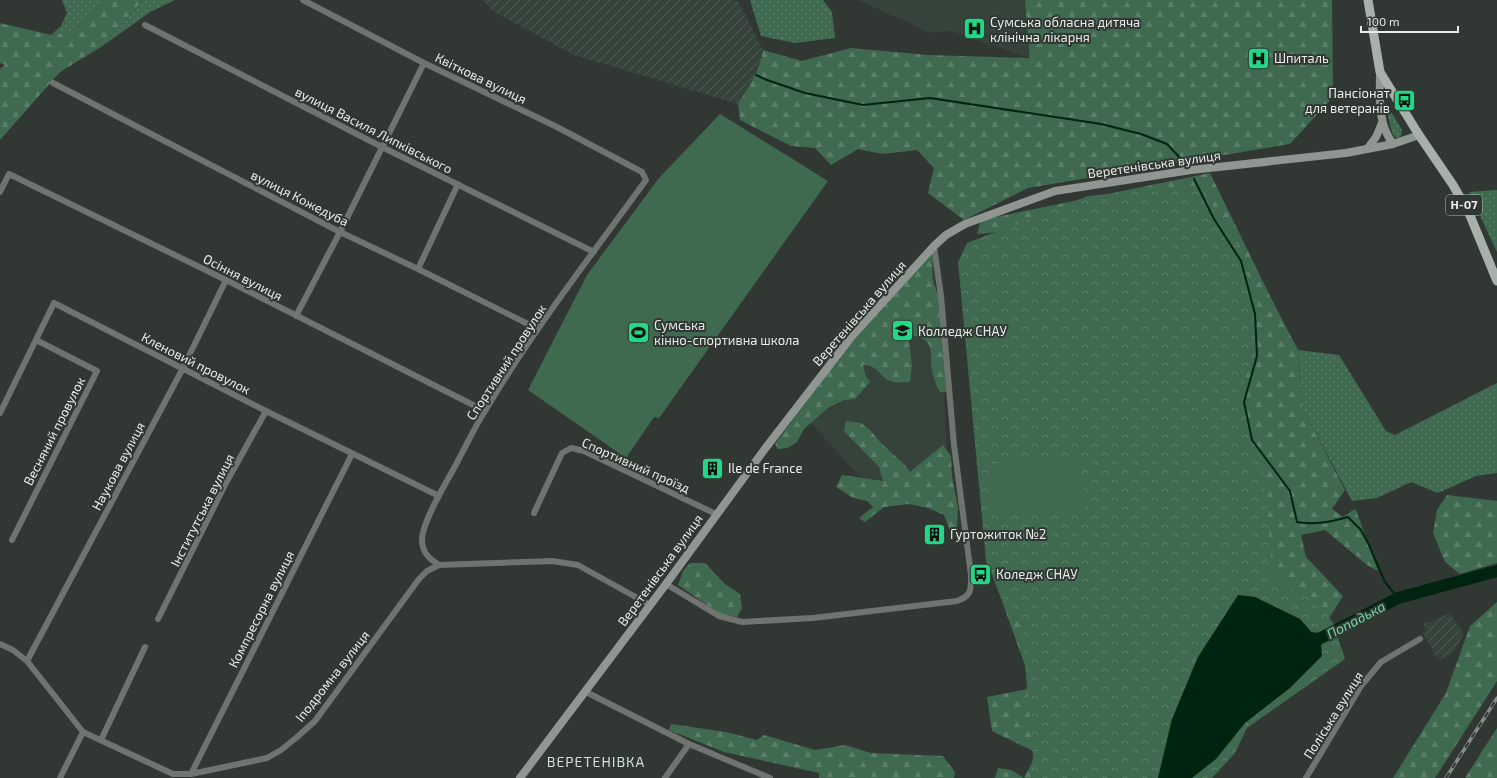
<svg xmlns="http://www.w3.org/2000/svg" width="1497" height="778" font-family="'Exo 2',sans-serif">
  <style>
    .built { fill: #35433a }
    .industrial { fill: url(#industrial-furrows) }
    .grass { fill: url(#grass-dots) }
    .forest { fill: url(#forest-firs) }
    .park { fill: url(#park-crowns) }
    .pitch { fill: #3f6a50 }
    .water { fill: #002410 }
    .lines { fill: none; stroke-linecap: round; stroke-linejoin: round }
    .stream { stroke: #002410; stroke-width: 2 }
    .river { stroke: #002410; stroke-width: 12 }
    .street { stroke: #707471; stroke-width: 6 }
    .secondary { stroke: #909692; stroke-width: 8 }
    .primary { stroke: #a8b0ab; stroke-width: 9 }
    .rail-casing { stroke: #858b87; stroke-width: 3.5 }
    .rail { stroke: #313833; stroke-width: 2; stroke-dasharray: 6; stroke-linecap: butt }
    .labels { text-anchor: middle; stroke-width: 4; stroke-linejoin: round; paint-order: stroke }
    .shield { fill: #313833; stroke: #b0b6b2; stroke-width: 1 }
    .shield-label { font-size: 12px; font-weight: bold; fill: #e7ece9 }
    .poi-label { font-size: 13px; fill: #e7ece9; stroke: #313833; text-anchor: start }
    .street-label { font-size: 13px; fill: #e7ece9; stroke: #313833 }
    .water-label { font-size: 14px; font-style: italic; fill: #72d79d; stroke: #313833 }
    .neighbourhood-label { font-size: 14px; letter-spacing: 1px; fill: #d5dfd9; stroke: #313833 }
  </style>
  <defs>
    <pattern id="industrial-furrows" width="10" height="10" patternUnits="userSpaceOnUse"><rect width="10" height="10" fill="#35433a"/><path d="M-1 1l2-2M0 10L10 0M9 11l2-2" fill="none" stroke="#525e56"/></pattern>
    <pattern id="grass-dots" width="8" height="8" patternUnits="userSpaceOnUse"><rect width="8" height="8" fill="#3f6a50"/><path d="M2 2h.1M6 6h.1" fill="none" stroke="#5b7f69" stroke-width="1.8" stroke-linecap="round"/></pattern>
    <pattern id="forest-firs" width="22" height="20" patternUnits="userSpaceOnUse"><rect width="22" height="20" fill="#3f6a50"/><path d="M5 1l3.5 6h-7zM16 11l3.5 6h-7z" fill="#5b7f69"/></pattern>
    <pattern id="park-crowns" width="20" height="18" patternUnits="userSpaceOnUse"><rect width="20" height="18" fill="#3f6a50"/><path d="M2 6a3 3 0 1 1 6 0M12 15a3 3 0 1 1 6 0" fill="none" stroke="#5b7f69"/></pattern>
  </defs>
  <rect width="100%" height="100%" fill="#313833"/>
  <path class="built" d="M857,0H1320L1030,58L951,31L927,33L916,26Z
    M933,250L951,497L883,502L801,412Z"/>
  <path class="industrial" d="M483,0H730L738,1L763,50L761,62L756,75L738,104L574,55L493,11Z
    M1450,613L1463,633L1462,637L1453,653L1438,660L1423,633L1426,631L1424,624Z"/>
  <path class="grass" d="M62,0H104L87,21L69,32L51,35L61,26L67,13Z
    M143,0H175L150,12L104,45Z
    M750,0H823L832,12L835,38L795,43L761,36Z
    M1390,110L1402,130L1401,136L1398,138L1395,137L1392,133L1387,112Z
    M1497,190V252L1469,192Z
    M1298,350L1339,355L1386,431L1395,435L1497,383V473L1476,476L1438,493L1411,482L1377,498L1352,501L1303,409Z"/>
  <path class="forest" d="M104,0H143L104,45L60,72L0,140V69L5,65L0,63V23L51,35L69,32L87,21Z
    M1025,0H1332L1333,97L1290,144L1028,188L964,220L928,193L934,168L917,150L882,154L858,149L831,165L815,148L791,146L740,120L738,104C749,86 760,71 763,50L802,61L851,48L928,55L1030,58Z
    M1210,173L1270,296L1298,350L1303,409L1345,490L1332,509L1343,517L1353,510H1356L1378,571L1367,565L1325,530L1301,535L1306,557L1343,596L1319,634L1158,778H995L998,768L1011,770L1024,778L1037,753L992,731L987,697L1033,688L987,559L1160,216L977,234L981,220Z
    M933,250L932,278L939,298L947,392H940C936,386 934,378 932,371C930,362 934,348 926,341C921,337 914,335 908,334L912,366L910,382C903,382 896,383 890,381C879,376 878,365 863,365L866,377L870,382L855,399L844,400L829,407L804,429L797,442L788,448L778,449L775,444L866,322Z
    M846,421L861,423L870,430L881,443L905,465L910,472L943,445L951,456L952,476L958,507L957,529L950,531L944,515L928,508L909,504L884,507L865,522L859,518L873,507L867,501L853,498L836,487L842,475L883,481L879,467L844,431Z
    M1447,495L1497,501V563L1460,574L1445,562L1433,533L1437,510Z
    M690,563H705L725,584L740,594L742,608L737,617L720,614L678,585L683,571Z
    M1497,602V681L1435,778H1393L1446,693L1470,626Z
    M671,724L726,732L757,740L764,735L815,750L845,745L871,753L943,756L955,772L954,778H819V773L724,752L669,730Z
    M1497,728V778H1465Z"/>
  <path class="park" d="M1199,185L1238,245L1257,302L1255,357L1238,393L1263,471L1273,577L1321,606L1333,623L1345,659L1247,728L1235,753L1212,778H1031L1033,756L1021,615L1000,595L986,560L958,262L967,243L1088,196Z"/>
  <path class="pitch" d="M720,114L828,181L659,418L654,417L626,458L528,390L587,275L659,178Z
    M1081,457L1085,510L992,516L988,464Z"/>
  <path class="water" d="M1238,595L1255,597L1300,619L1321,643L1322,656L1290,688L1245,723L1216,759L1192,778H1158L1172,719L1198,657Z"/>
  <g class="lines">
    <path class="stream" d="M756,75L767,80L805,93L863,105L930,98L1101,124L1141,134L1167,144L1182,160
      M1194,179L1214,219L1241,261L1255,314L1257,356L1244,402L1252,440L1290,491L1297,522C1315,525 1330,522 1348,517L1361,530L1368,543L1385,582L1398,598"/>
    <path class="river" d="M1301,637L1319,639L1398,598L1497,571"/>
    <path class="street" d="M303,0L424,63L555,126L642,172L646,180C591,256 533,330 485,411C473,430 464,450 453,470C444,486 423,521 422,539C422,552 428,558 439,565
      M145,25L382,147L594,252
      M53,83L340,232L418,269L538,329
      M0,192L9,174L226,280L485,411
      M418,269L458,184
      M296,316L340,232L424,63
      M0,413L54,303L266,411L439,496
      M534,513L562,453L571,448L584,451L716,514
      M12,540L97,371L36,340
      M666,584L719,616L742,622L813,618L957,601C972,596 971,589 971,575L954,445L941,296L934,246
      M158,619L226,483L266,411
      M0,644L13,650L27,661L83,732L173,774H191L267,758L281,750L296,738L315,721L419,579L427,571L439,565L552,561L578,565L650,605
      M27,661L183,368L226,280
      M586,692L689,744L770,778
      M101,740L145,647
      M191,774L200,756L352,454
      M60,778L83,732
      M665,778L689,744
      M1306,778L1361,686L1381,662L1420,639"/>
    <path class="secondary" d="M1380,72C1380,97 1377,123 1393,144
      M1368,148L1376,137L1382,123
      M520,778L666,584L764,450L852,336L934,246L946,235L965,224L1055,191L1191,170L1346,153L1393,144L1419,135"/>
    <path class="primary" d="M1368,0L1380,72L1419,135L1453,185L1469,213L1497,281"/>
    <defs>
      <path id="rail" d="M1446,778L1497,698"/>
    </defs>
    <use href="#rail" class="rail-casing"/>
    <use href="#rail" class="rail"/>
  </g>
  <defs>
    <symbol id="hospital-square" viewBox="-11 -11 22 22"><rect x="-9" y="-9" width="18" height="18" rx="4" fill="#21d887" stroke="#313833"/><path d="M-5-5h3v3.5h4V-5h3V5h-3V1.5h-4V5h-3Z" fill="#111"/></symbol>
    <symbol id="bus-square" viewBox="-11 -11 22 22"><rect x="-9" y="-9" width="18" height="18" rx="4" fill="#21d887" stroke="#313833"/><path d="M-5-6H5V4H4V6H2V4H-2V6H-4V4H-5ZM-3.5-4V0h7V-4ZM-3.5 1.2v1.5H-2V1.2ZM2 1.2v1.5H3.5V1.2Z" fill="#111"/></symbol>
    <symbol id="university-square" viewBox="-11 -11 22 22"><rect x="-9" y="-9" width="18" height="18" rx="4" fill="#21d887" stroke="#313833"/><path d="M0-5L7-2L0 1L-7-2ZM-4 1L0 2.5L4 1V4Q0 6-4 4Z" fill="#111"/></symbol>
    <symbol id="stadium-square" viewBox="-11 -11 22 22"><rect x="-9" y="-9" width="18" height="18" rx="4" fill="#21d887" stroke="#313833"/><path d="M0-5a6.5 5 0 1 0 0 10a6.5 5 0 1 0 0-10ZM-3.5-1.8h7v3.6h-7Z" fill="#111"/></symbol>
    <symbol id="building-square" viewBox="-11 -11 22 22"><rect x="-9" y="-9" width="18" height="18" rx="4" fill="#21d887" stroke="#313833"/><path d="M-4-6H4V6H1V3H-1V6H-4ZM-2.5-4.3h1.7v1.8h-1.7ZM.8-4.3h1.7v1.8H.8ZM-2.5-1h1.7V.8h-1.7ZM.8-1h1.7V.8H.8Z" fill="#111"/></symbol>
  </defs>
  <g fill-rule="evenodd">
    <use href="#hospital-square" x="962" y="16" width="25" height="25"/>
    <use href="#hospital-square" x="1246" y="46" width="25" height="25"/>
    <use href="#bus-square" x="1392" y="88" width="25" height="25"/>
    <use href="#university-square" x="890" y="318" width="25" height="25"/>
    <use href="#stadium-square" x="626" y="320" width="25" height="25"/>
    <use href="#building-square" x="700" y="456" width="25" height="25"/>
    <use href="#building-square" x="922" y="522" width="25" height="25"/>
    <use href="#bus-square" x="968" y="562" width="25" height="25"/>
  </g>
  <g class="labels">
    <rect class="shield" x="1446" y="195" width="36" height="20" rx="3"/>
    <g class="shield-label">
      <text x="1464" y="209">Н-07</text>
    </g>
    <g class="poi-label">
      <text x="990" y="27">Сумська обласна дитяча<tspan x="990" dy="15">клінічна лікарня</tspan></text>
      <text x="1274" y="63">Шпиталь</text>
      <text x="1390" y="98" text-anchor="end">Пансіонат<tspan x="1390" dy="15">для ветеранів</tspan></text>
      <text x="654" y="330">Сумська<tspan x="654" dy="15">кінно-спортивна школа</tspan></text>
      <text x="918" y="336">Колледж СНАУ</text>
      <text x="728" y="473">Ile de France</text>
      <text x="950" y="539">Гуртожиток №2</text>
      <text x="996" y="579">Коледж СНАУ</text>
    </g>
    <g class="street-label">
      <text transform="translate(481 78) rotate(26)" y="5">Квіткова вулиця</text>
      <text transform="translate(374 130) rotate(27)" y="5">вулиця Василя Липківського</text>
      <text transform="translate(1154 164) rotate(-8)" y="5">Веретенівська вулиця</text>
      <text transform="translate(300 198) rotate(27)" y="5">вулиця Кожедуба</text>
      <text transform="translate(243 277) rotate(27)" y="5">Осіння вулиця</text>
      <text transform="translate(859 313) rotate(-49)" y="5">Веретенівська вулиця</text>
      <text transform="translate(506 362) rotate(-57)" y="5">Спортивний провулок</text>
      <text transform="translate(196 363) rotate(27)" y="5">Кленовий провулок</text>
      <text transform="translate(54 431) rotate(-63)" y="5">Весняний провулок</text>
      <text transform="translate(636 465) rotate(24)" y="5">Спортивний проїзд</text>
      <text transform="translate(118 466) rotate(-62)" y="5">Наукова вулиця</text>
      <text transform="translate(202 510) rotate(-63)" y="5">Інститутська вулиця</text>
      <text transform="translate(660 570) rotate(-54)" y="5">Веретенівська вулиця</text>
      <text transform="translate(261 609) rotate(-63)" y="5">Компресорна вулиця</text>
      <text transform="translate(332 676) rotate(-52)" y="5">Іподромна вулиця</text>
      <text transform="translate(1333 715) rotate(-58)" y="5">Поліська вулиця</text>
    </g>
    <g class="water-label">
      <text transform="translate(1356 620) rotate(-28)" y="5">Попадька</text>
    </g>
    <g class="neighbourhood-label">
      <text x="596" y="767">ВЕРЕТЕНІВКА</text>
    </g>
  </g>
  <path d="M1361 26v6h97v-6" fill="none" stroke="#e7ece9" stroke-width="2"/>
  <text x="1367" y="26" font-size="12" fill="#e7ece9" stroke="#313833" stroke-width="3" paint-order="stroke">100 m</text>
</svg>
